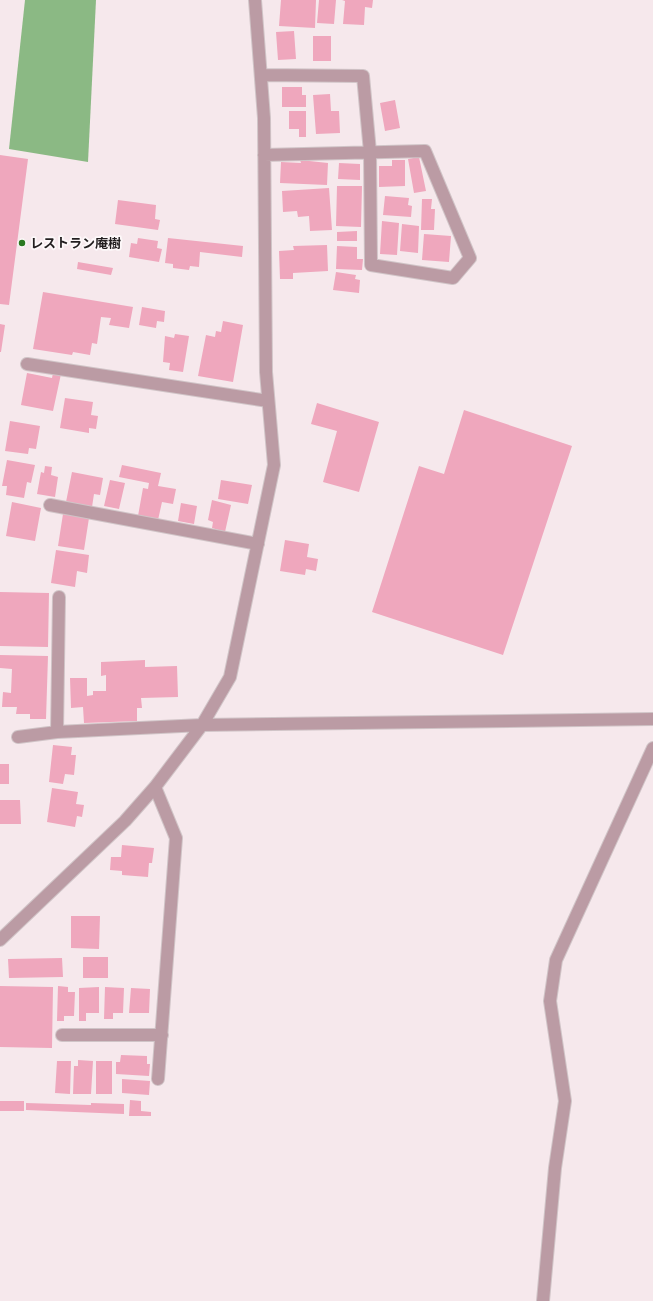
<svg xmlns="http://www.w3.org/2000/svg" width="653" height="1301" font-family="Karla,'Noto Sans JP',sans-serif">
  <style>
    .forest { fill: #8bb984 }
    .building { fill: #efa7bd }
    .lines { fill: none; stroke-linecap: round; stroke-linejoin: round }
    .minor-casing { stroke: #d0c4c7; stroke-width: 14 }
    .minor { stroke: #bb9ba4; stroke-width: 12 }
    .poi-dot { fill: #2a7820; stroke: #fdf8f9; stroke-width: 1.5 }
    .labels { text-anchor: middle; stroke-width: 3.5; stroke-linejoin: round; paint-order: stroke }
    .poi-label { font-size: 13px; font-weight: bold; fill: #221e1f; stroke: #fdf8f9; text-anchor: start }
  </style>
  <rect width="100%" height="100%" fill="#f6e8ec"/>
  <path class="forest" d="M25,0H96L88,162L9,149Z"/>
  <path class="building" d="M281,0H316L315,28L279,26Z
    M319,0H336L334,24L317,23Z
    M342,0H373L372,8L365,7L364,25L343,24L345,1Z
    M294,31L296,59L278,60L276,32Z
    M313,36H331V61H313Z
    M282,87H302V95H306V107H282Z
    M330,94L331,111H339L340,133L316,134L313,95Z
    M395,100L400,128L385,131L380,103Z
    M289,111H306V137H299V129H289Z
    M0,155L28,159L9,305L0,304Z
    M419,157L426,191L414,193L408,159Z
    M300,160L328,163L327,185L280,183L281,162L301,163Z
    M392,160H405V186L379,187V166H392Z
    M339,163L360,164V180L338,179Z
    M337,186H362L361,227L336,226Z
    M329,188L332,230L310,231L309,216L298,217L297,211L283,212L282,191Z
    M385,196L409,198L408,205L412,206L411,217L383,215Z
    M422,199H432L431,209H435L434,230H421Z
    M118,200L156,205L155,219L160,220L158,230L115,224Z
    M382,221L399,223L397,255L380,254Z
    M402,224L419,226L418,253L400,251Z
    M357,231V241H337V232Z
    M424,234L451,236L449,262L422,260Z
    M138,238L158,241L157,248L162,249L159,262L129,257L131,243L137,244Z
    M168,238L243,246L242,257L200,252L199,267L190,266L189,270L173,268V264L165,263Z
    M327,245L328,271L293,273V279H280L279,251L294,250L293,246Z
    M337,246L357,247V259H363L362,270L336,269Z
    M78,262L113,268L111,275L77,269Z
    M336,272L356,275L355,279L360,280L359,293L333,290Z
    M43,292L133,307L129,328L109,325L111,318L101,317L97,344L92,343L90,355L73,352L72,355L33,349Z
    M142,307L165,311L164,322L157,321L156,328L139,325Z
    M223,321L243,325L233,382L198,376L206,335L215,337L216,331L221,332Z
    M0,324L5,325L1,352H0Z
    M175,334L189,336L183,372L169,370L170,363L163,362L165,336L174,338Z
    M27,373L52,378L53,373L61,374L53,411L21,405Z
    M65,398L93,402L91,415L98,416L96,429L89,428V433L60,428Z
    M317,403L379,422L359,492L323,482L337,431L311,424Z
    M464,410L572,446L503,655L372,612L419,466L444,474Z
    M10,421L40,426L36,449L29,448L28,454L5,451Z
    M7,460L35,465L31,483L27,482L24,498L6,495L7,486H2Z
    M122,465L161,473L158,486L176,489L173,504L162,502L158,520L138,516L143,488L148,489L149,483L119,477Z
    M45,466L52,467L51,475L58,477L55,497L37,494L41,472L44,473Z
    M72,472L103,478L100,495L94,494L92,507L66,502Z
    M110,480L125,483L119,509L104,506Z
    M221,480L252,485L248,504L218,499Z
    M212,500L231,505L225,532L212,528L213,522L208,520Z
    M12,502L41,508L35,541L6,536Z
    M181,503L197,506L194,524L178,521Z
    M63,514L89,518L84,550L58,546Z
    M285,540L309,544L307,557L318,559L316,571L306,569L305,575L280,571Z
    M56,550L89,555L87,573L77,571L75,587L51,583Z
    M0,592L49,593L48,647L0,646Z
    M0,655L48,656L46,719H30V714H16L17,707H2L3,692L11,693L12,669L0,668Z
    M145,660V667L177,666L178,697L141,698L142,708H137V721L84,723L83,707L71,708L70,678H87V696L93,695V691H106V675L101,676V662Z
    M53,745L72,747L71,755H76L74,775L65,774L63,784L49,782Z
    M0,764H9V784H0Z
    M52,788L78,792L76,804L84,805L82,817L77,816L75,827L47,822Z
    M0,800H20L21,824H0Z
    M122,845L154,848L152,863H149L148,877L122,875V871L110,870L111,857H121Z
    M71,916H100L99,949L71,948Z
    M83,957H108V978H83Z
    M62,958L63,977L9,978L8,959Z
    M0,986L53,987L52,1048L0,1047Z
    M58,986L68,987V992H75L74,1016H64V1021H57Z
    M99,987V1013H86V1021H79V988Z
    M105,987L124,988L123,1013H113V1019H104Z
    M131,988L150,989L149,1013H129Z
    M121,1055L147,1056V1064H150L149,1076L116,1074V1062H120Z
    M78,1060L93,1061L91,1094H73L74,1066H78Z
    M57,1061H71L70,1094L55,1093Z
    M96,1061H112V1094H96Z
    M122,1079L150,1081L149,1095L122,1093Z
    M130,1100L141,1101V1111L151,1112V1116H129Z
    M0,1101H24V1111H0Z
    M26,1103L91,1105V1103L124,1104V1114L26,1110Z"/>
  <g class="lines">
    <defs>
      <path id="minor" d="M261,75L363,76L370,152L371,265L453,278L470,258L425,151L264,155
        M27,364L268,401
        M50,505L258,544
        M57,732L59,597
        M18,737L57,732L202,725L653,719
        M155,787L176,838L158,1079
        M0,940L125,821L155,787L202,725L230,677L274,465L266,372L264,118L255,0
        M62,1035H162
        M543,1301L555,1168L565,1101L550,1001L556,960L653,748"/>
    </defs>
    <use href="#minor" class="minor-casing"/>
    <use href="#minor" class="minor"/>
  </g>
  <circle class="poi-dot" cx="22" cy="243" r="4"/>
  <g class="labels">
    <g class="poi-label">
      <text x="30" y="248">レストラン庵樹</text>
    </g>
  </g>
</svg>
